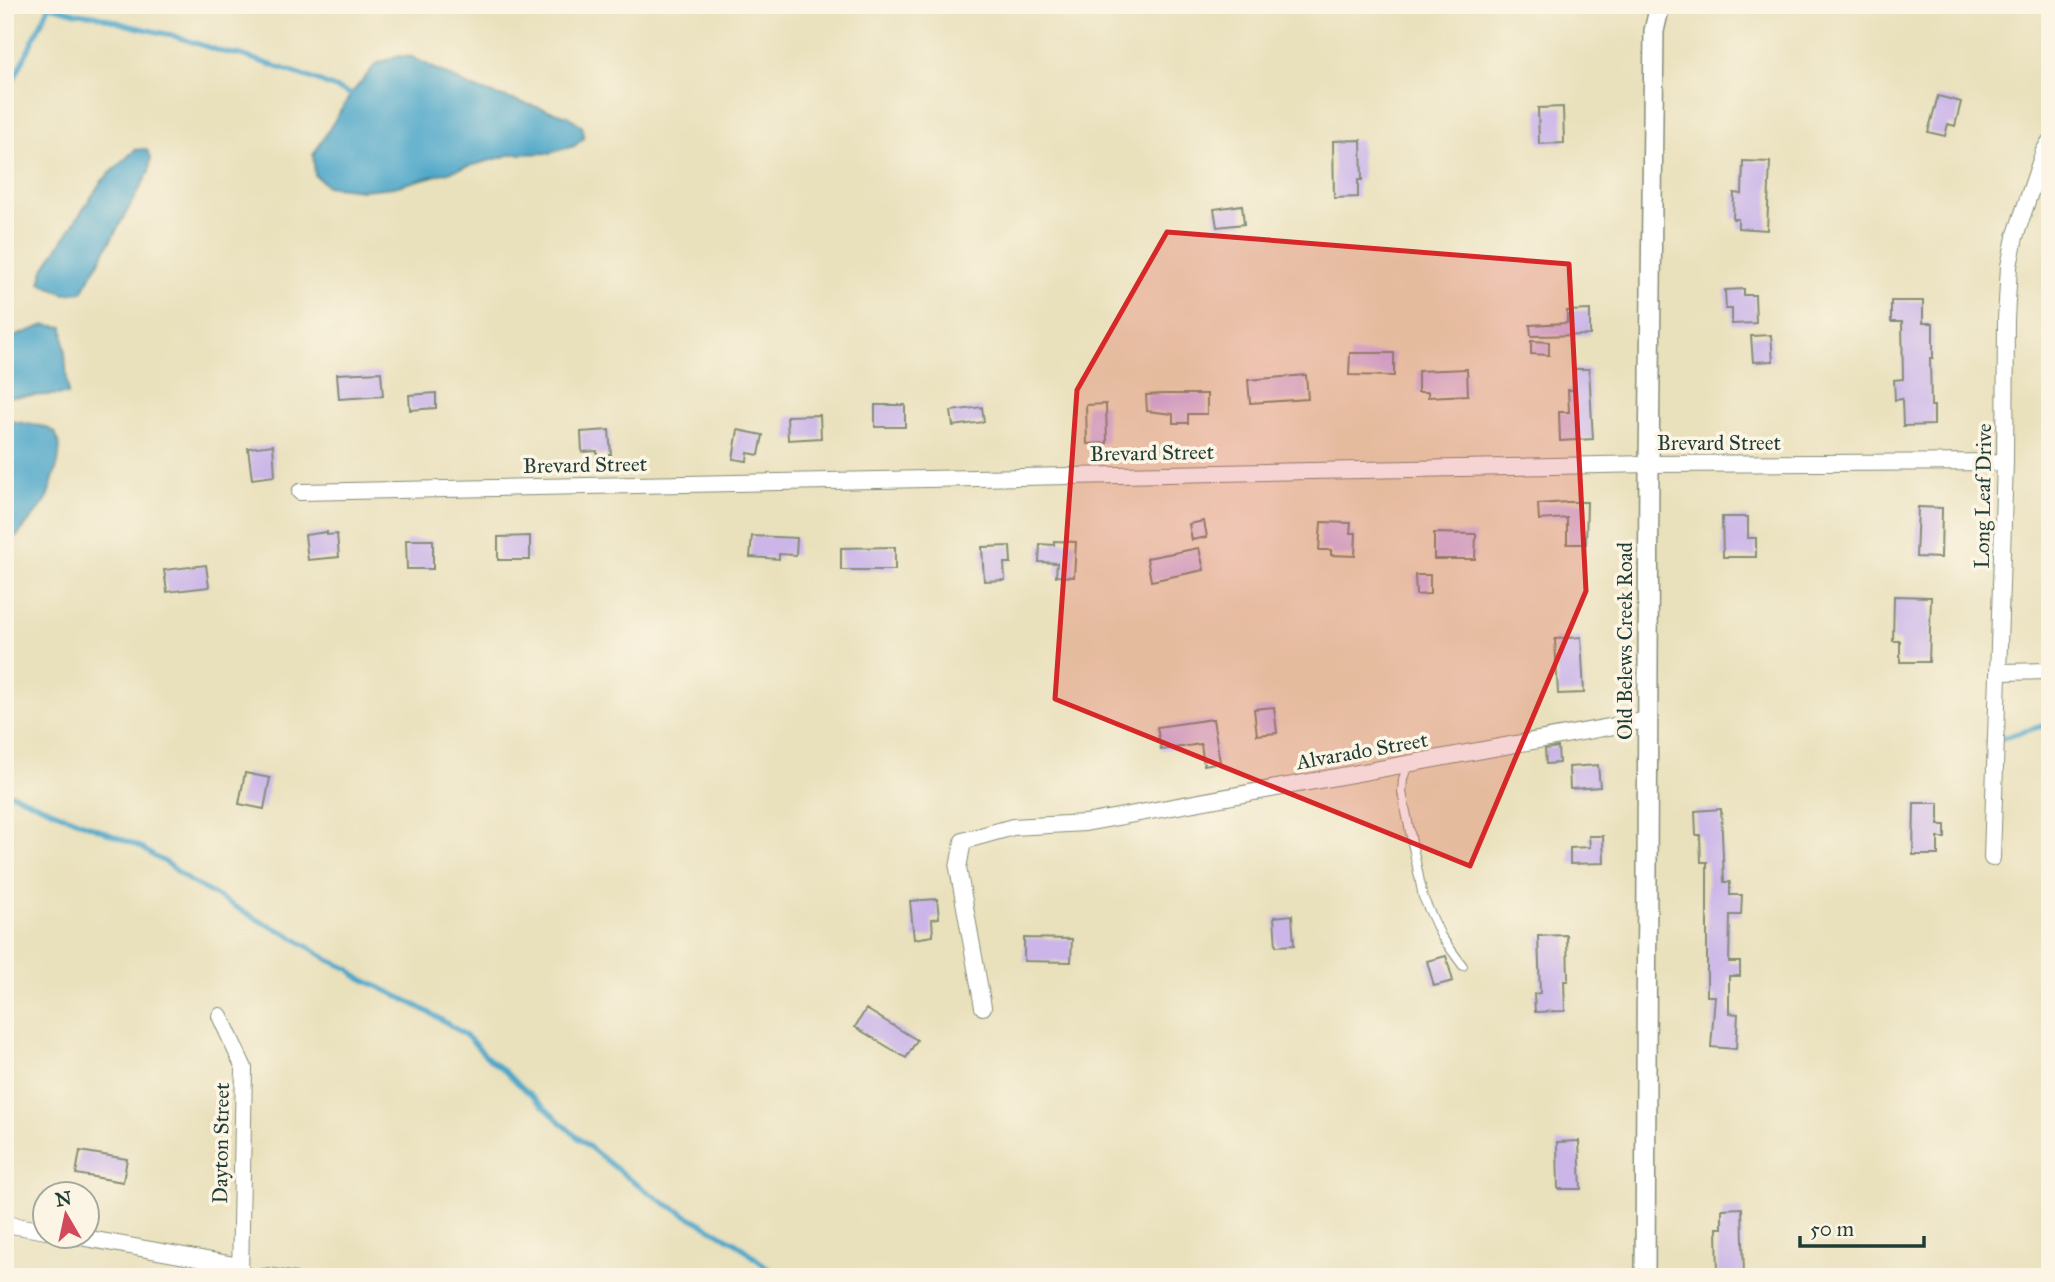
<svg xmlns="http://www.w3.org/2000/svg" width="2055" height="1282" font-family="'IM FELL Great Primer',serif">
  <style>
    .water { fill: #4ba6c9; stroke: #35727e; stroke-width: 2 }
    .lines { fill: none; stroke-linecap: round; stroke-linejoin: round }
    .stream { stroke: #4ba6c9; stroke-width: 5 }
    .building { fill: #cbb5e9 }
    .service-casing { stroke: #848e78; stroke-width: 10 }
    .minor-casing { stroke: #848e78; stroke-width: 18 }
    .tertiary-casing { stroke: #848e78; stroke-width: 22 }
    .service { stroke: #fff; stroke-width: 8 }
    .minor { stroke: #fff; stroke-width: 16 }
    .tertiary { stroke: #fff; stroke-width: 19 }
    .marked { fill: #d62828; fill-opacity: 0.2; stroke: #d62828; stroke-width: 5; stroke-linejoin: round }
    .labels { text-anchor: middle; stroke-width: 7; stroke-linejoin: round; paint-order: stroke }
    .street-label { font-size: 21px; fill: #1f3d34; stroke: #fcf5e5 }
  </style>
  <rect width="100%" height="100%" fill="#fcf5e5"/>
  <filter id="ink" filterUnits="userSpaceOnUse"><feTurbulence type="fractalNoise" baseFrequency=".0143" numOctaves="2"/><feDisplacementMap in="SourceGraphic" scale="14" xChannelSelector="R" yChannelSelector="G"/><feConvolveMatrix kernelMatrix="1 2 1 2 8 2 1 2 1" color-interpolation-filters="sRGB"/></filter>
  <filter id="wash" filterUnits="userSpaceOnUse"><feTurbulence type="fractalNoise" baseFrequency=".00686" numOctaves="4" result="noise"/><feDisplacementMap in="SourceGraphic" scale="28" xChannelSelector="R" yChannelSelector="G"/><feGaussianBlur stdDeviation="1.57" result="paint"/><feColorMatrix in="noise" values="0 0 0 0 0 0 0 0 0 0 0 0 0 0 0 0 0 1.4 0 .05"/><feComposite in="paint" operator="in"/></filter>
  <g filter="url(#wash)">
    <rect width="100%" height="100%" fill="#e9e0bc"/>
    <path class="water" d="M397,56L412,57L473,88L568,116L582,126L584,138L574,146L549,153L513,154L394,187L362,190L327,186L315,175L313,155L351,94L376,64Z
      M146,149L151,157L149,172L82,292L65,294L40,283L45,267L102,181L135,150Z
      M45,325L63,327L68,394L6,397L5,340Z
      M5,420L45,427L55,432L60,446L58,463L46,501L17,536L5,539Z"/>
    <g class="lines">
      <path class="stream" d="M50,6L76,13L95,15L127,25L171,35L223,52L241,55L308,77L355,96
        M5,98L50,5
        M1987,743L2045,725L2050,722
        M5,791L141,847L155,857L167,863L188,880L262,922L288,934L329,960L349,969L356,976C394,994 431,1011 465,1035C478,1045 486,1060 501,1068L577,1137L628,1178L663,1202L735,1242L779,1277"/>
    </g>
    <g id="blocks">
      <path class="building" d="M1938,96L1961,102L1955,126L1948,124L1945,136L1928,132Z
        M1563,107L1564,143L1539,144L1538,108Z
        M1361,140L1362,180H1358V197L1334,198L1333,141Z
        M1743,161L1770,162L1767,230L1738,228V219H1733L1734,193L1742,194Z
        M1242,205L1244,224L1217,227L1214,209Z
        M1744,289V295H1755L1756,323L1732,324V309H1726L1725,290Z
        M1891,301H1923V323H1933V358H1930L1931,406H1934V425L1903,426L1902,399L1895,400L1894,380L1903,379L1902,322H1891Z
        M1590,310V335L1531,336L1530,325L1567,323V311Z
        M1771,335L1773,361L1753,362L1751,336Z
        M1531,341L1549,342V355L1531,354Z
        M1350,353H1394V376L1349,375Z
        M1467,369L1468,395L1428,397V392H1418V371Z
        M1573,369H1589L1593,439L1560,441L1559,412H1569L1568,390H1573Z
        M381,372L383,396L339,399L337,374Z
        M1306,375L1308,399L1250,403L1248,380Z
        M436,393V408L410,410L409,395Z
        M1163,394H1207V414H1188V423H1173V414L1147,411L1146,395Z
        M1106,404L1107,443L1087,444L1086,405Z
        M875,405H905V427H875Z
        M982,407L984,422L953,426L951,411Z
        M820,415L821,438L788,440L787,416Z
        M609,430L611,455H597V451L582,452L581,432Z
        M738,430L763,435L759,455L748,453L747,461L733,459Z
        M273,445L275,476L252,479L248,448Z
        M1568,502H1587L1586,544H1567V518L1539,520L1538,504Z
        M1918,507L1942,508L1941,558L1916,557Z
        M1722,517H1748V538H1756V557H1723Z
        M1204,521L1207,537L1192,540L1189,524Z
        M1321,522L1351,523L1350,533H1356L1355,556L1331,555V550H1319Z
        M327,532V535L337,534L339,557L308,560L305,535Z
        M1434,533L1476,534L1475,559H1434Z
        M530,536V560H498V537Z
        M752,536L797,538L796,555L779,554V559L750,557Z
        M406,540H433V569H407Z
        M1054,541L1076,542L1074,577L1056,576L1057,563L1039,562L1040,544L1054,545Z
        M1010,546L1011,563H1004L1005,580L984,581L982,547Z
        M895,547V570H841V548Z
        M1199,548L1204,570L1151,581L1147,558Z
        M206,565L209,587L167,592L164,570Z
        M1415,575H1430V594L1416,595Z
        M1894,596L1931,597L1929,662H1900V641H1893Z
        M1581,637L1584,693L1558,694L1555,639Z
        M1274,707L1277,733L1257,735L1254,709Z
        M1213,719L1220,762L1204,765L1201,744L1161,750L1157,727Z
        M1558,747L1559,763L1546,764L1545,749Z
        M1598,765L1600,787L1570,789L1569,767Z
        M245,773L270,778L264,809L239,804Z
        M1914,803H1939V825H1945V838H1938V855H1913Z
        M1721,809L1724,882H1730V895H1742L1741,915H1730L1729,962H1740V976H1729V1013L1738,1014L1736,1049L1711,1047L1715,996H1707V862H1701L1700,835H1696L1695,811Z
        M1589,836H1603L1604,863L1570,864V848L1590,847Z
        M937,899L939,918L932,919L933,936L914,939L910,901Z
        M1292,915L1294,945L1276,946L1274,917Z
        M1567,935L1568,981H1564L1565,1011L1535,1012L1534,994L1540,993L1538,936Z
        M1024,938L1072,939L1071,962L1024,961Z
        M1446,956L1453,981L1434,986L1427,961Z
        M866,1009L917,1040L906,1058L855,1027Z
        M1579,1141L1581,1189H1558L1557,1142Z
        M80,1151L127,1159L123,1182L76,1174Z
        M1742,1208L1744,1275L1718,1276L1717,1228H1722V1209Z"/>
    </g>
  </g>
  <g filter="url(#ink)">
    <use href="#blocks" fill-opacity="0" stroke="#848e78" stroke-width="2"/>
    <g class="lines">
      <defs>
        <path id="service" d="M1408,764L1403,779L1402,792L1423,897L1441,936L1463,966
          M242,1277L269,1272L296,1277"/>
        <path id="minor" d="M300,492L1649,464L2005,462
          M1999,672L2050,671
          M1992,858L2005,462L2006,319L2009,266L2015,237L2044,151L2050,141
          M983,1007L958,868L963,841L1013,827L1085,823L1647,720
          M220,1016L244,1068L240,1277
          M5,1224L46,1231
          M74,1236L240,1266"/>
        <path id="tertiary" d="M1645,1277L1649,464L1654,31L1660,5"/>
      </defs>
      <use href="#service" class="service-casing"/>
      <use href="#minor" class="minor-casing"/>
      <use href="#tertiary" class="tertiary-casing"/>
      <use href="#service" class="service"/>
      <use href="#minor" class="minor"/>
      <use href="#tertiary" class="tertiary"/>
    </g>
  </g>
  <path class="marked" d="M1167,232L1569,264L1586,591L1470,866L1055,699L1077,390Z"/>
  <g class="labels">
    <g class="street-label">
      <text x="1719" y="450">Brevard Street</text>
      <text transform="translate(1152 453) rotate(-1)" y="7">Brevard Street</text>
      <text transform="translate(585 465) rotate(-1)" y="7">Brevard Street</text>
      <text transform="translate(1983 496) rotate(-89)" y="7">Long Leaf Drive</text>
      <text transform="translate(1625 641) rotate(-90)" y="7">Old Belews Creek Road</text>
      <text transform="translate(1362 751) rotate(-10)" y="7">Alvarado Street</text>
      <text transform="translate(221 1143) rotate(-89)" y="7">Dayton Street</text>
    </g>
  </g>
  <rect width="2055" height="1282" fill="none" stroke="#fcf5e5" stroke-width="28"/>
  <g transform="translate(66 1215) rotate(351)"><circle r="33" fill="#fcf5e5" stroke="#a4ab9e" stroke-width="2"/>
  <path d="M0-5L12 26L0 18L-12 26Z" fill="#d1495b"/>
  <text y="-10" font-size="19" font-weight="bold" text-anchor="middle" fill="#1f3d34">N</text>
  </g>
  <path d="M1800 1236v10h124v-10" fill="none" stroke="#1f3d34" stroke-width="3.5"/>
  <text x="1810" y="1236" font-size="21" fill="#1f3d34" stroke="#fcf5e5" stroke-width="5" paint-order="stroke">50 m</text>
</svg>
